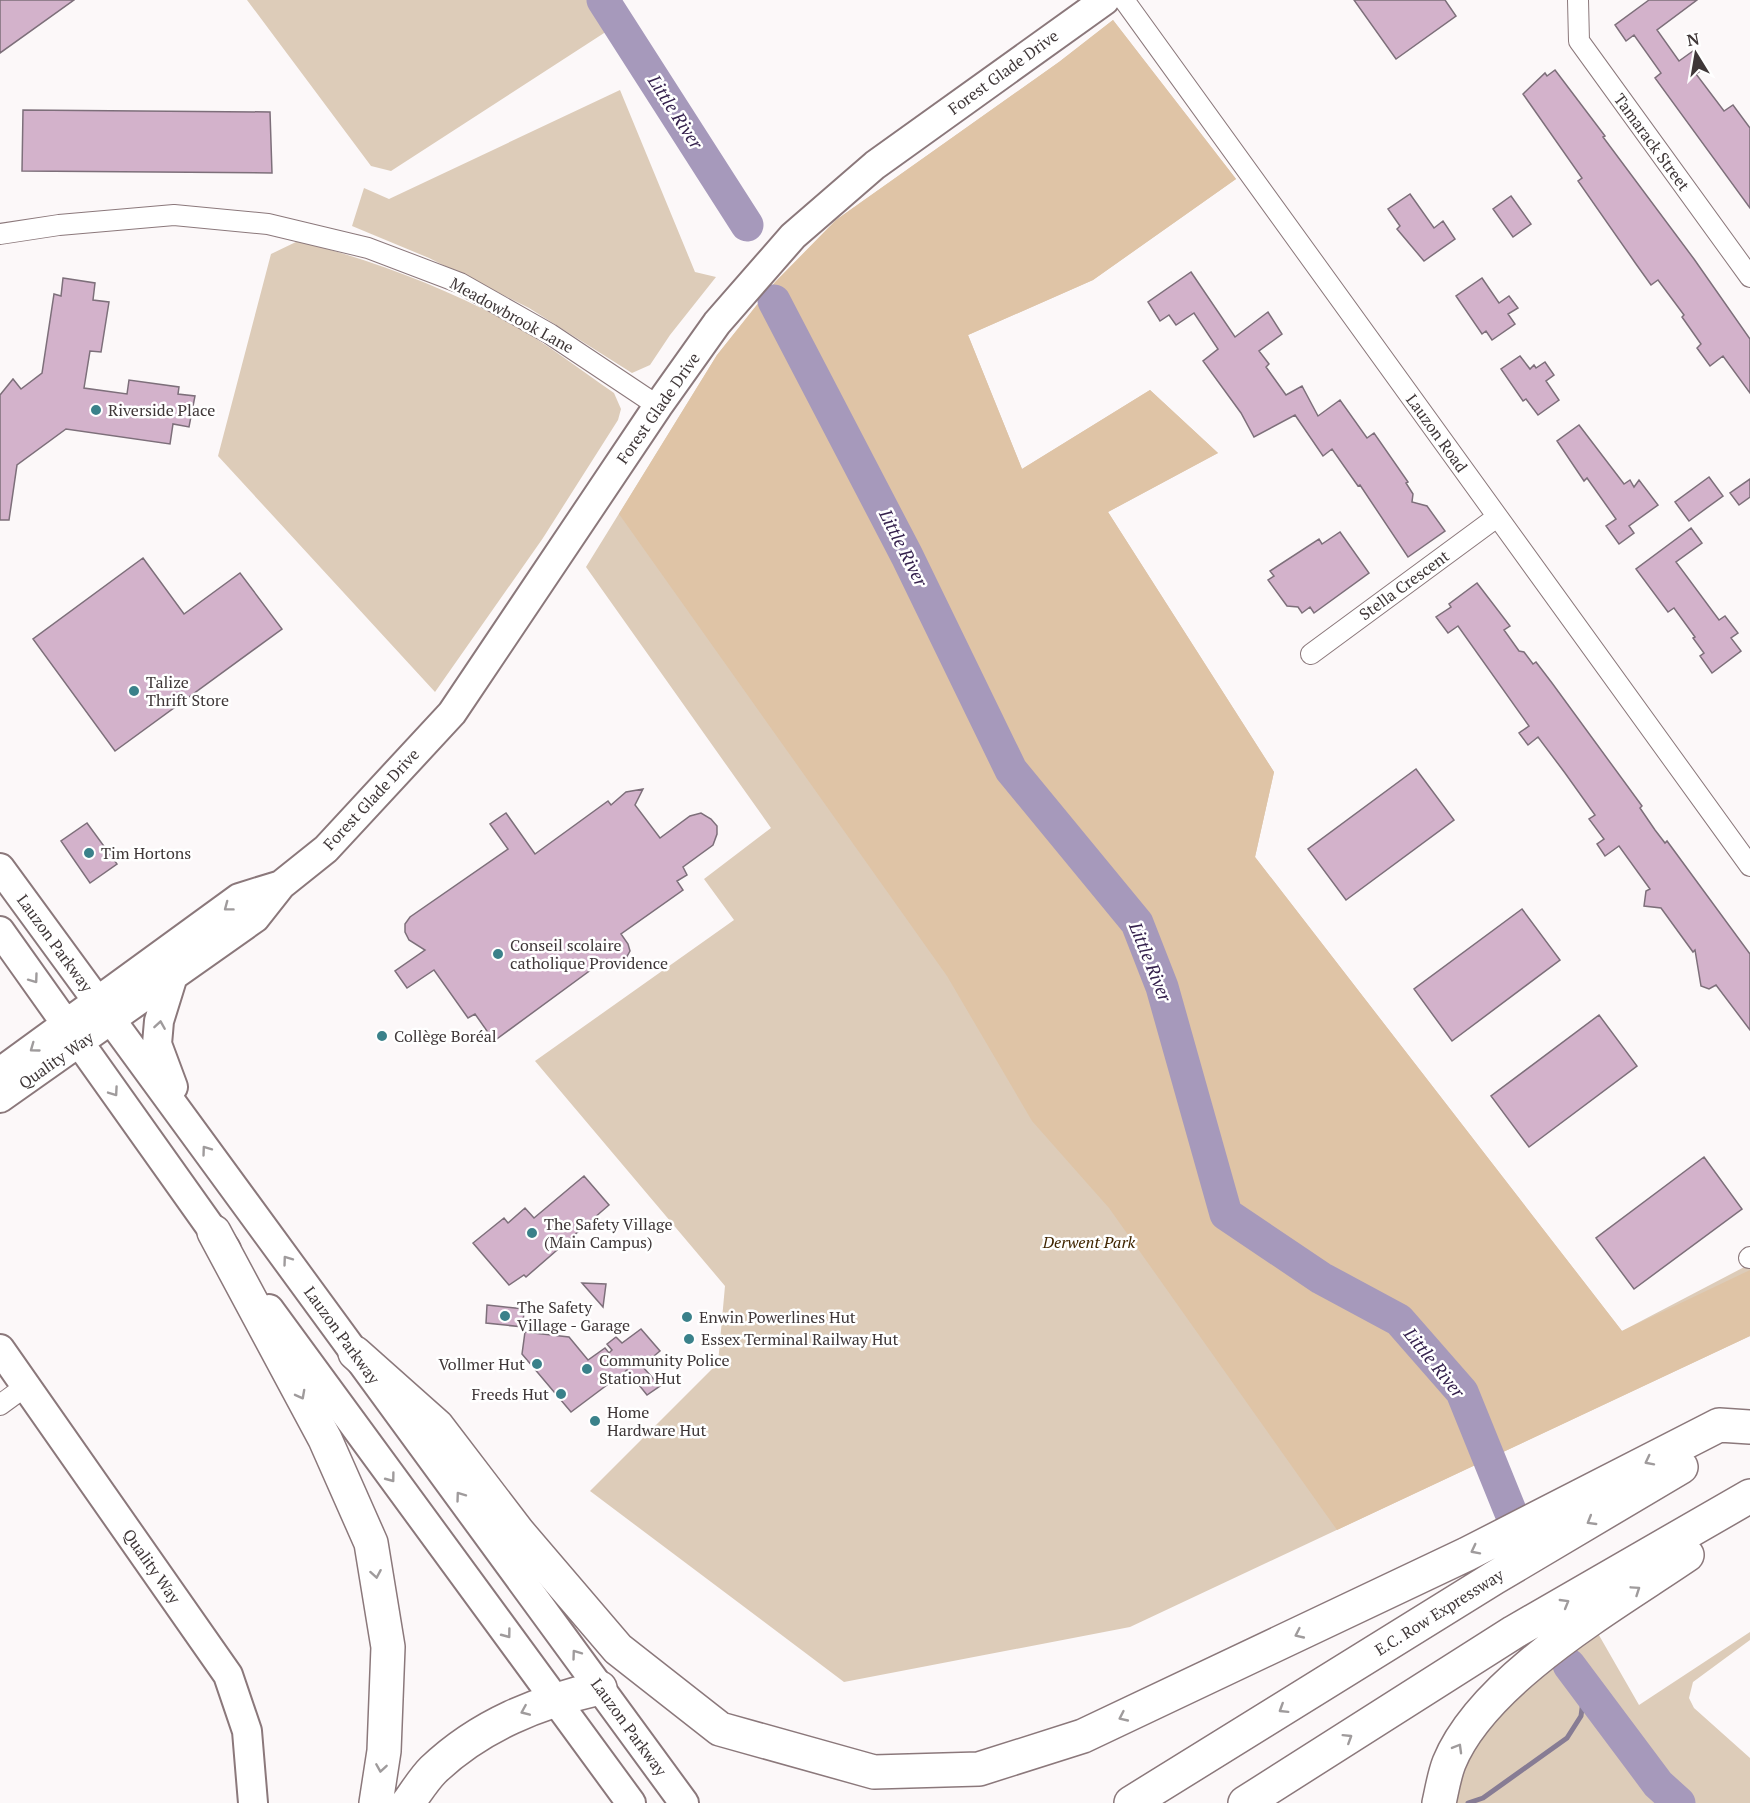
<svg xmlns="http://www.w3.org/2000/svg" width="1750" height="1803" font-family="'PT Serif',serif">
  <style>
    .green { fill: #ddccb9 }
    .forest { fill: #dfc4a6 }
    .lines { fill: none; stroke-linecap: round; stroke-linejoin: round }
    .stream { stroke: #877c94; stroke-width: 5 }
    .river { stroke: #a699bb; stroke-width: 33 }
    .building { fill: #d3b2cb; stroke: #7d6f7a; stroke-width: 1.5 }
    .street-casing { stroke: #8b787b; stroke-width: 22 }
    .secondary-casing { stroke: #8b787b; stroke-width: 32 }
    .highway-casing { stroke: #8b787b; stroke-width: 36 }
    .street { stroke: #fff; stroke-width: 20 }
    .secondary { stroke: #fff; stroke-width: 28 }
    .highway { stroke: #fff; stroke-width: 33 }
    .oneway { stroke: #9f9b9c }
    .poi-dot { fill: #3a818a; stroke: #fff; stroke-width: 2 }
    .labels { text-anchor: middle; stroke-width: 5; stroke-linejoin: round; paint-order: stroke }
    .street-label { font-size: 16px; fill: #3f3738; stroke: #fff }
    .poi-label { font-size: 16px; fill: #3f3738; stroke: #fff; text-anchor: start }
    .park-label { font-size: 16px; font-style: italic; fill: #402500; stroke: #fff }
    .water-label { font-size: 18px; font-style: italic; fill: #35214d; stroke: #fff }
  </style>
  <rect width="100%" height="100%" fill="#fcf8f9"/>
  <path class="green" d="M247,0H603L618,24L391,171L371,166Z
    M1113,20L1236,179L1093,280L968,335L1022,469L1150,390L1218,453L1108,512L1274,772L1255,857L1622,1331L1750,1264V1336L1130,1627L844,1682L590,1491L718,1363L725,1286L535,1061L734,920L704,879L771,828L586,567L717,355L776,282L836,220L1059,62Z
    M620,90L695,272L716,277L670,335L650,365L632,373L529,308L429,258L352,226L364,188L389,199Z
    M298,241C369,259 438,285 503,319C542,340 578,368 614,393L621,409L618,420L543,538L435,692L218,456L271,254Z
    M1596,1630L1639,1705L1750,1632V1640L1693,1682L1689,1698L1694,1708L1750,1758V1803H1451L1469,1751L1498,1712Z"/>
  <path class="forest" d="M1113,20L1236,179L1093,280L968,335L1022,469L1150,390L1218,453L1108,512L1274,772L1255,857L1622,1331L1750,1270V1336L1337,1530L1109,1208L1032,1121L947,976L619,514L717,355L775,282L836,220L1059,62Z"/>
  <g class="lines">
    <path class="stream" d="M1468,1803L1483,1798L1567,1738L1581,1716L1585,1686"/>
    <path class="river" d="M603,0L747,225
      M774,301L907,556L1011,770L1137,923L1162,987L1226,1214L1321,1278L1399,1320L1462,1392L1511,1513
      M1569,1665L1658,1784L1679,1803"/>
  </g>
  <path class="building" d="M0,0H74L0,53Z
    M1354,0H1445L1456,16L1396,59Z
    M1649,0H1697L1657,30L1679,61L1693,51L1705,68L1696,74L1724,111L1733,105L1750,128V208L1655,78L1661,73L1634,35L1626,41L1615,25Z
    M1555,70L1605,136L1603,137L1694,259L1750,339V393L1723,356L1710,366L1697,348L1701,344L1682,317L1684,315L1658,280L1651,285L1636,264L1578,181L1582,178L1523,94L1545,73L1547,76Z
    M23,110L270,112L272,173L22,171Z
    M1410,194L1434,228L1443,221L1455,239L1424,261L1397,229L1400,226L1388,209Z
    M1511,196L1531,224L1513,237L1493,209Z
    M1191,272L1235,337L1268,312L1282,334L1259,351L1269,364L1266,367L1286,395L1302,386L1318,416L1340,400L1367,438L1374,433L1408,482L1406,483L1413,494L1412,502L1427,506L1445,531L1408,557L1360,485L1358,486L1332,449L1323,456L1295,415L1254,437L1241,413L1203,361L1218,349L1194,313L1176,325L1169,315L1160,321L1148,302Z
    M63,278L95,283L93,300L109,302L101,352L90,351L84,388L127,394L129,380L179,387L178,394L195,396L189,427L173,424L170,444L66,429L17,465L9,520H0V395L13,379L21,389L42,373L54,294L61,296Z
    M1482,278L1499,303L1509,296L1518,308L1508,314L1515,324L1492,340L1486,331L1482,334L1456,296Z
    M1520,356L1530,369L1534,365L1536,368L1545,362L1554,375L1546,381L1559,400L1538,415L1526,399L1523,401L1501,369Z
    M1579,425L1624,484L1630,480L1634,487L1639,480L1658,505L1629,526L1634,533L1619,544L1606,526L1616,519L1587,478L1584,481L1557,441Z
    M1709,477L1723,496L1689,521L1675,502Z
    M1750,479V497L1739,505L1730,493Z
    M1691,528L1702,543L1676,562L1719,620L1725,616L1738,633L1731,638L1741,651L1712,673L1700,656L1704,653L1693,638L1695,637L1674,608L1668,612L1636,569Z
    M1340,532L1369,573L1314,613L1310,607L1302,613L1298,607L1287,606L1268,580L1274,576L1270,571L1319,539L1322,544Z
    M143,558L184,614L240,573L282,629L115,751L33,639Z
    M1477,583L1510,626L1504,630L1519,651L1524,652L1533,664L1536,662L1552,683L1642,806L1640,808L1655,830L1665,843L1667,841L1750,954V1030L1716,985L1709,989L1701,986L1695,950L1693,952L1661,908L1644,906L1646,891L1650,889L1619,846L1605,856L1597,844L1604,839L1589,819L1595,815L1565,773L1538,737L1528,745L1519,733L1529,726L1458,626L1448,633L1436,617L1451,607L1449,604Z
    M1416,769L1454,820L1346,900L1308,849Z
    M643,789L635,805L660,838L690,816L701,813L711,819L717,826V834L713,845L683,867L687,875L677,881L683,890L621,934L628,944L630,951L625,960L618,965L599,964L494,1041L475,1014L468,1018L434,970L407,988L395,971L425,950L409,940L405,932V924L410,917L508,849L490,824L506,813L535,854L608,801L611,805L626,792Z
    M87,823L117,864L90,883L61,841Z
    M1522,909L1560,960L1452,1041L1414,989Z
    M1599,1015L1637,1066L1529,1147L1491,1096Z
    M1704,1157L1742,1209L1634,1289L1596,1238Z
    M584,1176L609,1205L526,1277L524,1275L509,1285L473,1243L504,1218L508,1223L525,1208L534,1218Z
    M582,1283L606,1284L603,1307Z
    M487,1305L524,1309L523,1327L486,1323Z
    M641,1329L660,1351L642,1366L660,1386L647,1395L627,1370L571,1412L522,1354L525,1332L569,1337L588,1360L605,1348L609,1353L612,1350L607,1344L616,1337L622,1343Z"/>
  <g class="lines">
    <defs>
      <path id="street" d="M1124,0L1750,866
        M1578,0L1579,41L1750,277
        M0,234L59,225L174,215L268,224L368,248L460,283L550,334L658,406
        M1311,654L1497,517
        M1749,1258L1750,1257
        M0,1405L26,1386"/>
      <path id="secondary" d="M0,868L684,1803
        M0,931L226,1249
        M172,979L159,1021L157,1044L173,1087
        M0,1072L239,898L281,885
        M0,1098L255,918L281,885L326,849L452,713L658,406L717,323L793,236L875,165L1105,0
        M269,1309L631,1803
        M0,1349L228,1675L247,1731L253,1803"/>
      <path id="highway" d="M214,1232L325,1439L371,1543L388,1647L384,1751L376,1803
        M355,1353L437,1426L518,1532L618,1649L720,1729L874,1772L979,1769L1083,1736L1467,1554L1719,1425L1750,1427
        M408,1803C416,1792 424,1779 433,1770C480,1725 539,1702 600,1688
        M1131,1803L1494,1578L1681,1467
        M1245,1803L1514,1632L1750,1496
        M1439,1803C1442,1790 1444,1776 1449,1763C1483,1679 1614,1605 1687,1555"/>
    </defs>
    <use href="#street" class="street-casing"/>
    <use href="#secondary" class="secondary-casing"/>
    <use href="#highway" class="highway-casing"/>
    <use href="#street" class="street"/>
    <use href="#secondary" class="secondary"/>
    <use href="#highway" class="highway"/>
  </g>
  <defs><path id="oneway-chevron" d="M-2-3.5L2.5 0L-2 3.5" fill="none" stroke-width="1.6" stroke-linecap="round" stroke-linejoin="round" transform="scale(1.5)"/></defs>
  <g class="oneway">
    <use href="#oneway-chevron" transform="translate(228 907) rotate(143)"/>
    <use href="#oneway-chevron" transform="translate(34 979) rotate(54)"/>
    <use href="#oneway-chevron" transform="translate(160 1025) rotate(-81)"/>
    <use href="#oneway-chevron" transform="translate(34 1048) rotate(144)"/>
    <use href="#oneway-chevron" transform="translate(114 1092) rotate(55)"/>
    <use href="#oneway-chevron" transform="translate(206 1150) rotate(-126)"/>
    <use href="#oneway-chevron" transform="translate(287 1260) rotate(-126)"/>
    <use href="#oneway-chevron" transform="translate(301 1395) rotate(62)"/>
    <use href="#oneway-chevron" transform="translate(1649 1461) rotate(153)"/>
    <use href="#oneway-chevron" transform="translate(391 1478) rotate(53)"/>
    <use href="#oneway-chevron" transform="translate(460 1496) rotate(-126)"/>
    <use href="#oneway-chevron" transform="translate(1591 1521) rotate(149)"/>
    <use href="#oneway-chevron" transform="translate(1475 1550) rotate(153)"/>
    <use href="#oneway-chevron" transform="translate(376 1574) rotate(80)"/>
    <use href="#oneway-chevron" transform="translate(1636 1590) rotate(-34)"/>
    <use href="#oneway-chevron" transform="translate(1565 1603) rotate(-30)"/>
    <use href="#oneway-chevron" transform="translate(507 1634) rotate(53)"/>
    <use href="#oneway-chevron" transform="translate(1299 1634) rotate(155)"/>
    <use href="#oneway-chevron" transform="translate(576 1654) rotate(-126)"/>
    <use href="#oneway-chevron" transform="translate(1283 1709) rotate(148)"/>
    <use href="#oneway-chevron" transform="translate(525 1711) rotate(157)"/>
    <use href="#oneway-chevron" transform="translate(1123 1717) rotate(155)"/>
    <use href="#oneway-chevron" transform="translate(1348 1738) rotate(-32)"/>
    <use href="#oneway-chevron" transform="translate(1458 1748) rotate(-60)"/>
    <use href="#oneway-chevron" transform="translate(381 1768) rotate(99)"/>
  </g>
  <g class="poi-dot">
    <circle cx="96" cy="410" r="6"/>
    <circle cx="134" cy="691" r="6"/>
    <circle cx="89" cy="853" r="6"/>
    <circle cx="498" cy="954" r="6"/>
    <circle cx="382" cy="1036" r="6"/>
    <circle cx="532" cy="1233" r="6"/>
    <circle cx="505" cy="1316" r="6"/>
    <circle cx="687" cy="1317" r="6"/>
    <circle cx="689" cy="1339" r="6"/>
    <circle cx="537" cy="1364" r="6"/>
    <circle cx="587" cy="1369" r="6"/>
    <circle cx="561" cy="1394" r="6"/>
    <circle cx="595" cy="1421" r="6"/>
  </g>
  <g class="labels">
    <g class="street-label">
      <text transform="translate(1003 72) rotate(-36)" y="6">Forest Glade Drive</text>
      <text transform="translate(1652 142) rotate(54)" y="6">Tamarack Street</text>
      <text transform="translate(512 315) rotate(29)" y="6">Meadowbrook Lane</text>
      <text transform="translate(658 408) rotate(-55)" y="6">Forest Glade Drive</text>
      <text transform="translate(1437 433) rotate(54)" y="6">Lauzon Road</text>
      <text transform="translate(1404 585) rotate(-36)" y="6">Stella Crescent</text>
      <text transform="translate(371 799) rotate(-47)" y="6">Forest Glade Drive</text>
      <text transform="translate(55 943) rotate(54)" y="6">Lauzon Parkway</text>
      <text transform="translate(56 1060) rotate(-35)" y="6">Quality Way</text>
      <text transform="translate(342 1335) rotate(54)" y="6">Lauzon Parkway</text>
      <text transform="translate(152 1566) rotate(55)" y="6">Quality Way</text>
      <text transform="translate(1439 1612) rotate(-32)" y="6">E.C. Row Expressway</text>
      <text transform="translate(629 1727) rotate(54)" y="6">Lauzon Parkway</text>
    </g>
    <g class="poi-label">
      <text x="108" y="416">Riverside Place</text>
      <text x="146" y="688">Talize<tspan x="146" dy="18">Thrift Store</tspan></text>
      <text x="101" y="859">Tim Hortons</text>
      <text x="510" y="951">Conseil scolaire<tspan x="510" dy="18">catholique Providence</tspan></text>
      <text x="394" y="1042">Collège Boréal</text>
      <text x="544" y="1230">The Safety Village<tspan x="544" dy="18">(Main Campus)</tspan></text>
      <text x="517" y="1313">The Safety<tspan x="517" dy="18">Village - Garage</tspan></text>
      <text x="699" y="1323">Enwin Powerlines Hut</text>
      <text x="701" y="1345">Essex Terminal Railway Hut</text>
      <text x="599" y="1366">Community Police<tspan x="599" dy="18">Station Hut</tspan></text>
      <text x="525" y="1370" text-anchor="end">Vollmer Hut</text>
      <text x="549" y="1400" text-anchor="end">Freeds Hut</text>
      <text x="607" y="1418">Home<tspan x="607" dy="18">Hardware Hut</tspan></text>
    </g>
    <g class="park-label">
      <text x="1089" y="1248">Derwent Park</text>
    </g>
    <g class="water-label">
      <text transform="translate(675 112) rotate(57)" y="6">Little River</text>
      <text transform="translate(903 548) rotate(63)" y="6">Little River</text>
      <text transform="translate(1150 962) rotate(68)" y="6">Little River</text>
      <text transform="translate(1434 1363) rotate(51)" y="6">Little River</text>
    </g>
  </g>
  <g transform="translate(1696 54) rotate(349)" stroke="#ffffff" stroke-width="4.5" paint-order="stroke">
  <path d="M0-4.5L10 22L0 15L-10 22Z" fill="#3f3738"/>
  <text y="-9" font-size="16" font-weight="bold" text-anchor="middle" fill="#3f3738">N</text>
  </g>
</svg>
